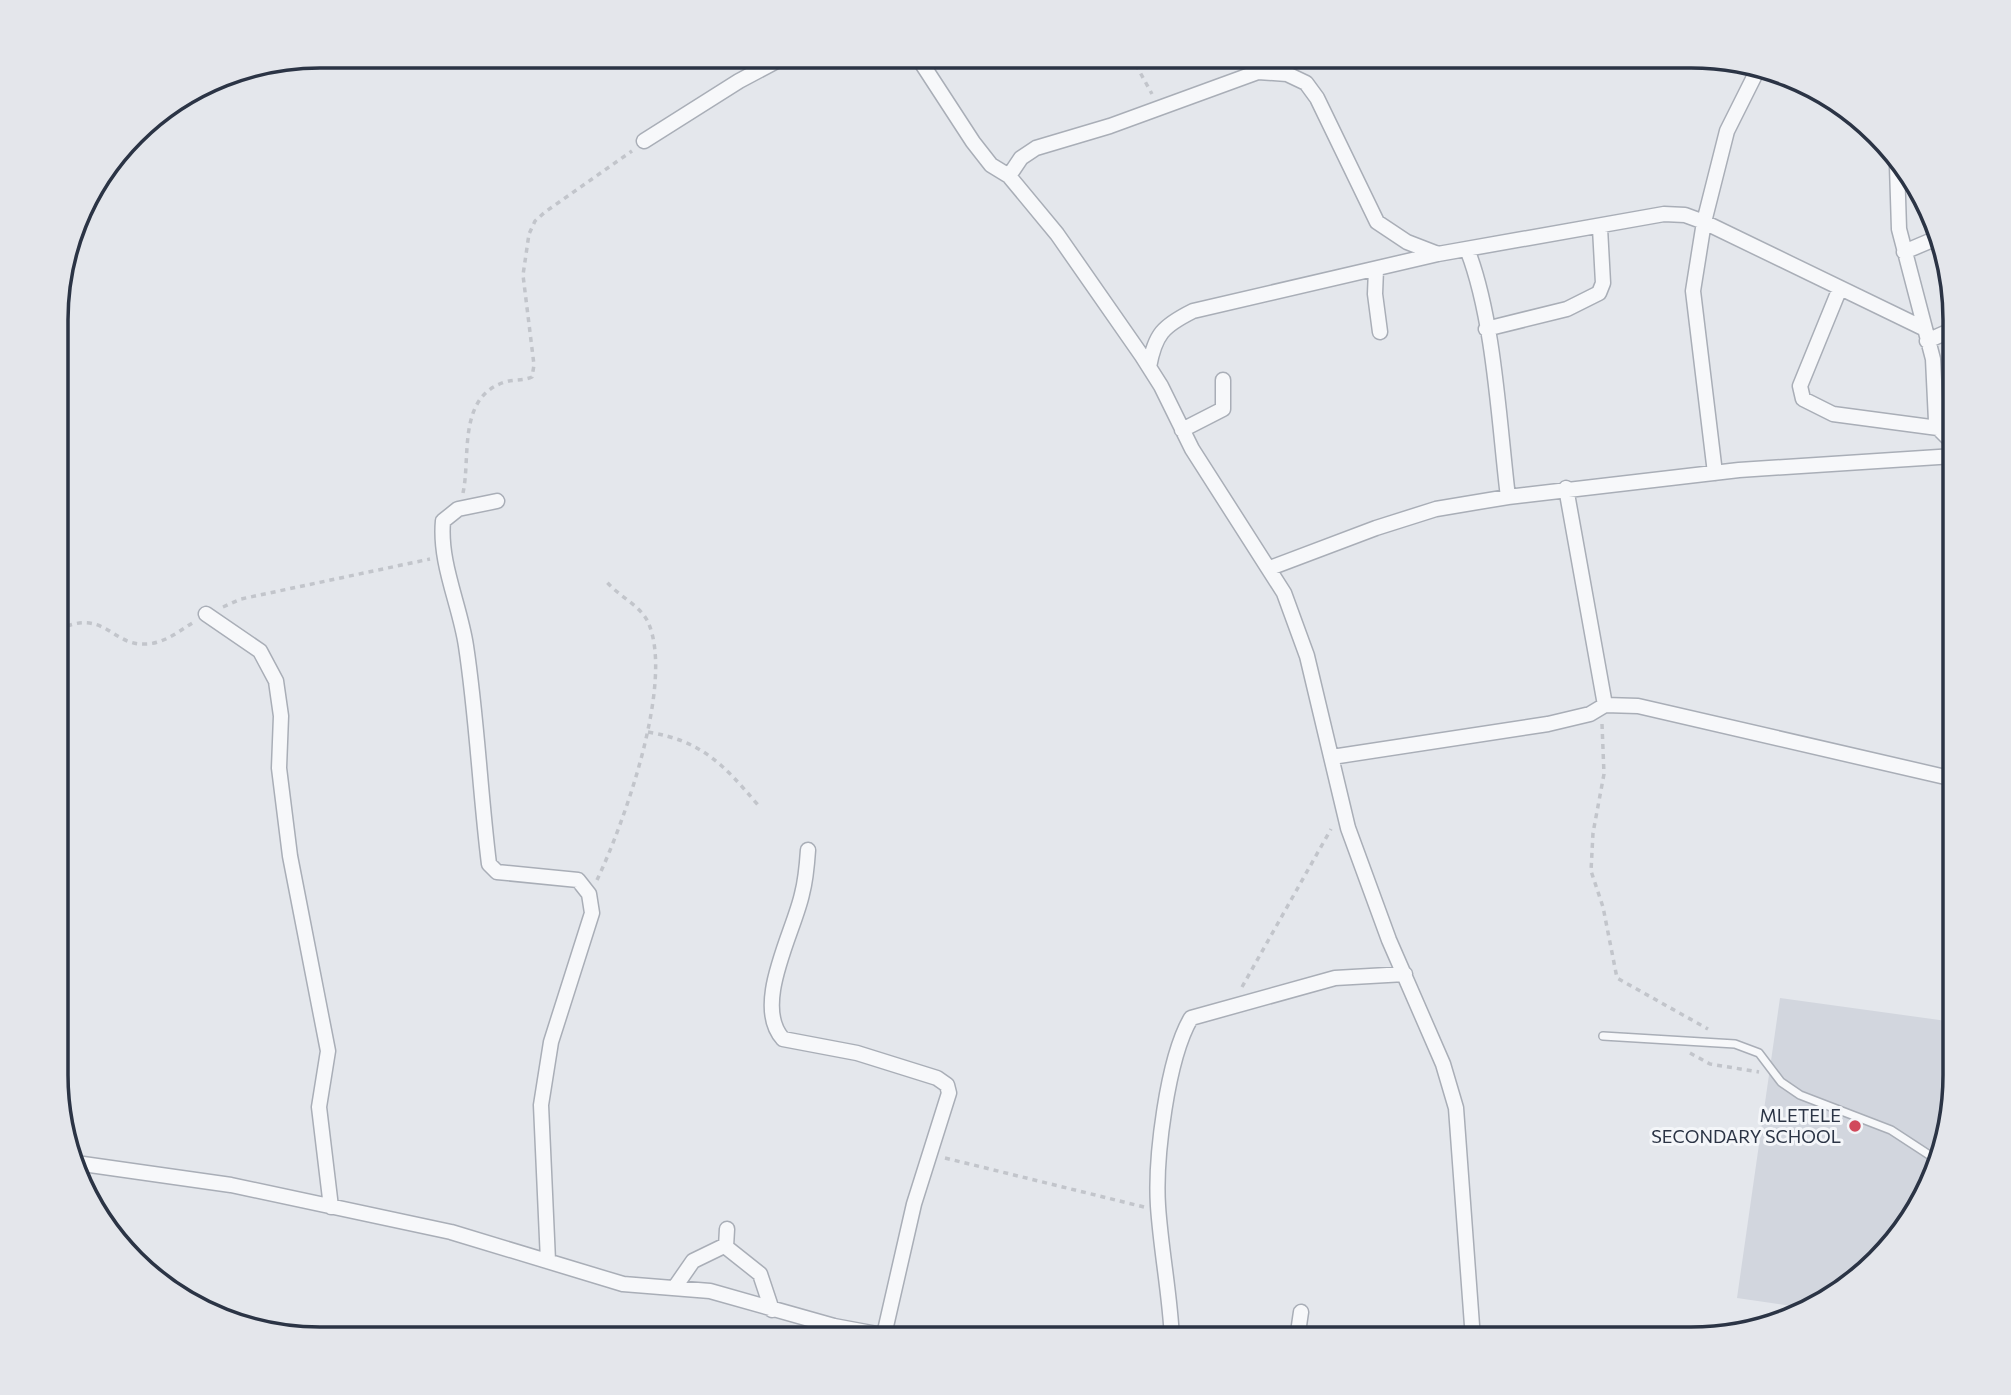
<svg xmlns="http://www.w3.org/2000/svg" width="2011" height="1395" font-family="Commissioner,sans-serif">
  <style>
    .built { fill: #d2d6de }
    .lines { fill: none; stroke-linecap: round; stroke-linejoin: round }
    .service-casing { stroke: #a9aeb7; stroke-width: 10 }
    .minor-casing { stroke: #a9aeb7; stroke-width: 17 }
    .path { stroke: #c2c5cb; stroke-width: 3.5; stroke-dasharray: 5 5; stroke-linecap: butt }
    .service { stroke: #f7f8fa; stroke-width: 7 }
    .minor { stroke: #f7f8fa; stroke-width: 14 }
    .poi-dot { fill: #d1495b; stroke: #f4f6f9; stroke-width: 2.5 }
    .labels { text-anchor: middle; stroke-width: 6; stroke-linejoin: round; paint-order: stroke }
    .poi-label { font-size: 18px; fill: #2b3445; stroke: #f4f6f9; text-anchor: end }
    .rim { fill: none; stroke: #2b3445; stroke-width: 3.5 }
  </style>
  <rect width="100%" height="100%" fill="#e4e7ec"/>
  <path class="built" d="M1780,998L1954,1022V1092L1941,1160L1901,1235L1812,1309L1737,1298Z"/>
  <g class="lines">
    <defs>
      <path id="service" d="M1603,1036L1735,1044L1759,1053L1781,1082L1800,1095L1891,1130L1940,1162"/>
      <path id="minor" d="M917,56L973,142L991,165L1009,176L1057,234L1142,356L1161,386L1192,449L1284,593L1307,656L1348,828L1389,940L1443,1064L1456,1108L1473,1339
        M644,141L739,81L786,56
        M1897,166L1899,229L1933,359L1936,421L1938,428L1954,444
        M1009,176L1021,158L1036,148L1110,126L1258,72L1287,74L1306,83L1317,98L1377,222L1407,242L1438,254
        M1467,249C1494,317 1499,423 1508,497
        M1904,252L1937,238
        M1376,269L1375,294L1380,332
        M1840,288L1800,386L1803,399L1833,414L1938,428
        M1486,329L1567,309L1599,293L1603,283L1600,228
        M1927,341L1954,329
        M1149,367C1155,334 1163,326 1193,311L1438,254L1664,214L1685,215L1704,222L1923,328
        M1182,430L1223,409V380
        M1715,473L1693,291L1704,222L1727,131L1759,67
        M1566,488L1605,705
        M497,501L458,509L443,521C439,563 460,605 466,646C477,718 480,792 489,864L497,872L578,880L589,894L592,913L551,1042L541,1105L548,1261
        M1270,568L1376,528L1436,509L1508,497L1739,470L1954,456
        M206,614L260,651L276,681L281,716L279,768L290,856L328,1051L319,1107L331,1207
        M1332,757L1548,724L1590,714L1605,705L1638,706L1954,779
        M808,850C807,865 806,879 802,894C794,932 752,1005 783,1039L857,1053L937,1078L947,1085L949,1093L914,1204L884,1335
        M76,1163L231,1185L451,1232L623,1284L710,1291L834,1326L904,1339
        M727,1229L726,1247L760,1274L772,1310
        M675,1287L693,1261L726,1245
        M1172,1339C1170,1294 1161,1251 1158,1206C1155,1159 1167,1059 1191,1018L1335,978L1405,974
        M1297,1339L1301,1312"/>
    </defs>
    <use href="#service" class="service-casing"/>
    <use href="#minor" class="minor-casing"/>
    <path class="path" d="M1131,56L1152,94
      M463,493C471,456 457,397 505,382C514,379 523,381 532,377L534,365L523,275L529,234L535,221L545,212L632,151
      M223,607L241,599L430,559
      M58,630C104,607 112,646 145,644C164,644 179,631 194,622
      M1602,724L1604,774L1593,833L1591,871L1603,907L1617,978L1708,1029
      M648,732C702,741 723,764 758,805
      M597,880C624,823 675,682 648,622C640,605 618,596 606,581
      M1242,987L1331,829
      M1690,1053L1710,1064L1759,1072
      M945,1158L1144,1207"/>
    <use href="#service" class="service"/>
    <use href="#minor" class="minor"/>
  </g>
  <circle class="poi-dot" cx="1855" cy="1126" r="7"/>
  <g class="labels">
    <g class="poi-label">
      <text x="1841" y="1122">MLETELE<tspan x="1841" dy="21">SECONDARY SCHOOL</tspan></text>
    </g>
  </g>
  <path d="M0 0H2011V1395H0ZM320 68H1691A252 252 0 0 1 1943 320V1075A252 252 0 0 1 1691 1327H320A252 252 0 0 1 68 1075V320A252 252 0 0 1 320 68Z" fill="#e4e6eb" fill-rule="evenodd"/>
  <path class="rim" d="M320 68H1691A252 252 0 0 1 1943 320V1075A252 252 0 0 1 1691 1327H320A252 252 0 0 1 68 1075V320A252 252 0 0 1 320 68Z"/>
</svg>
